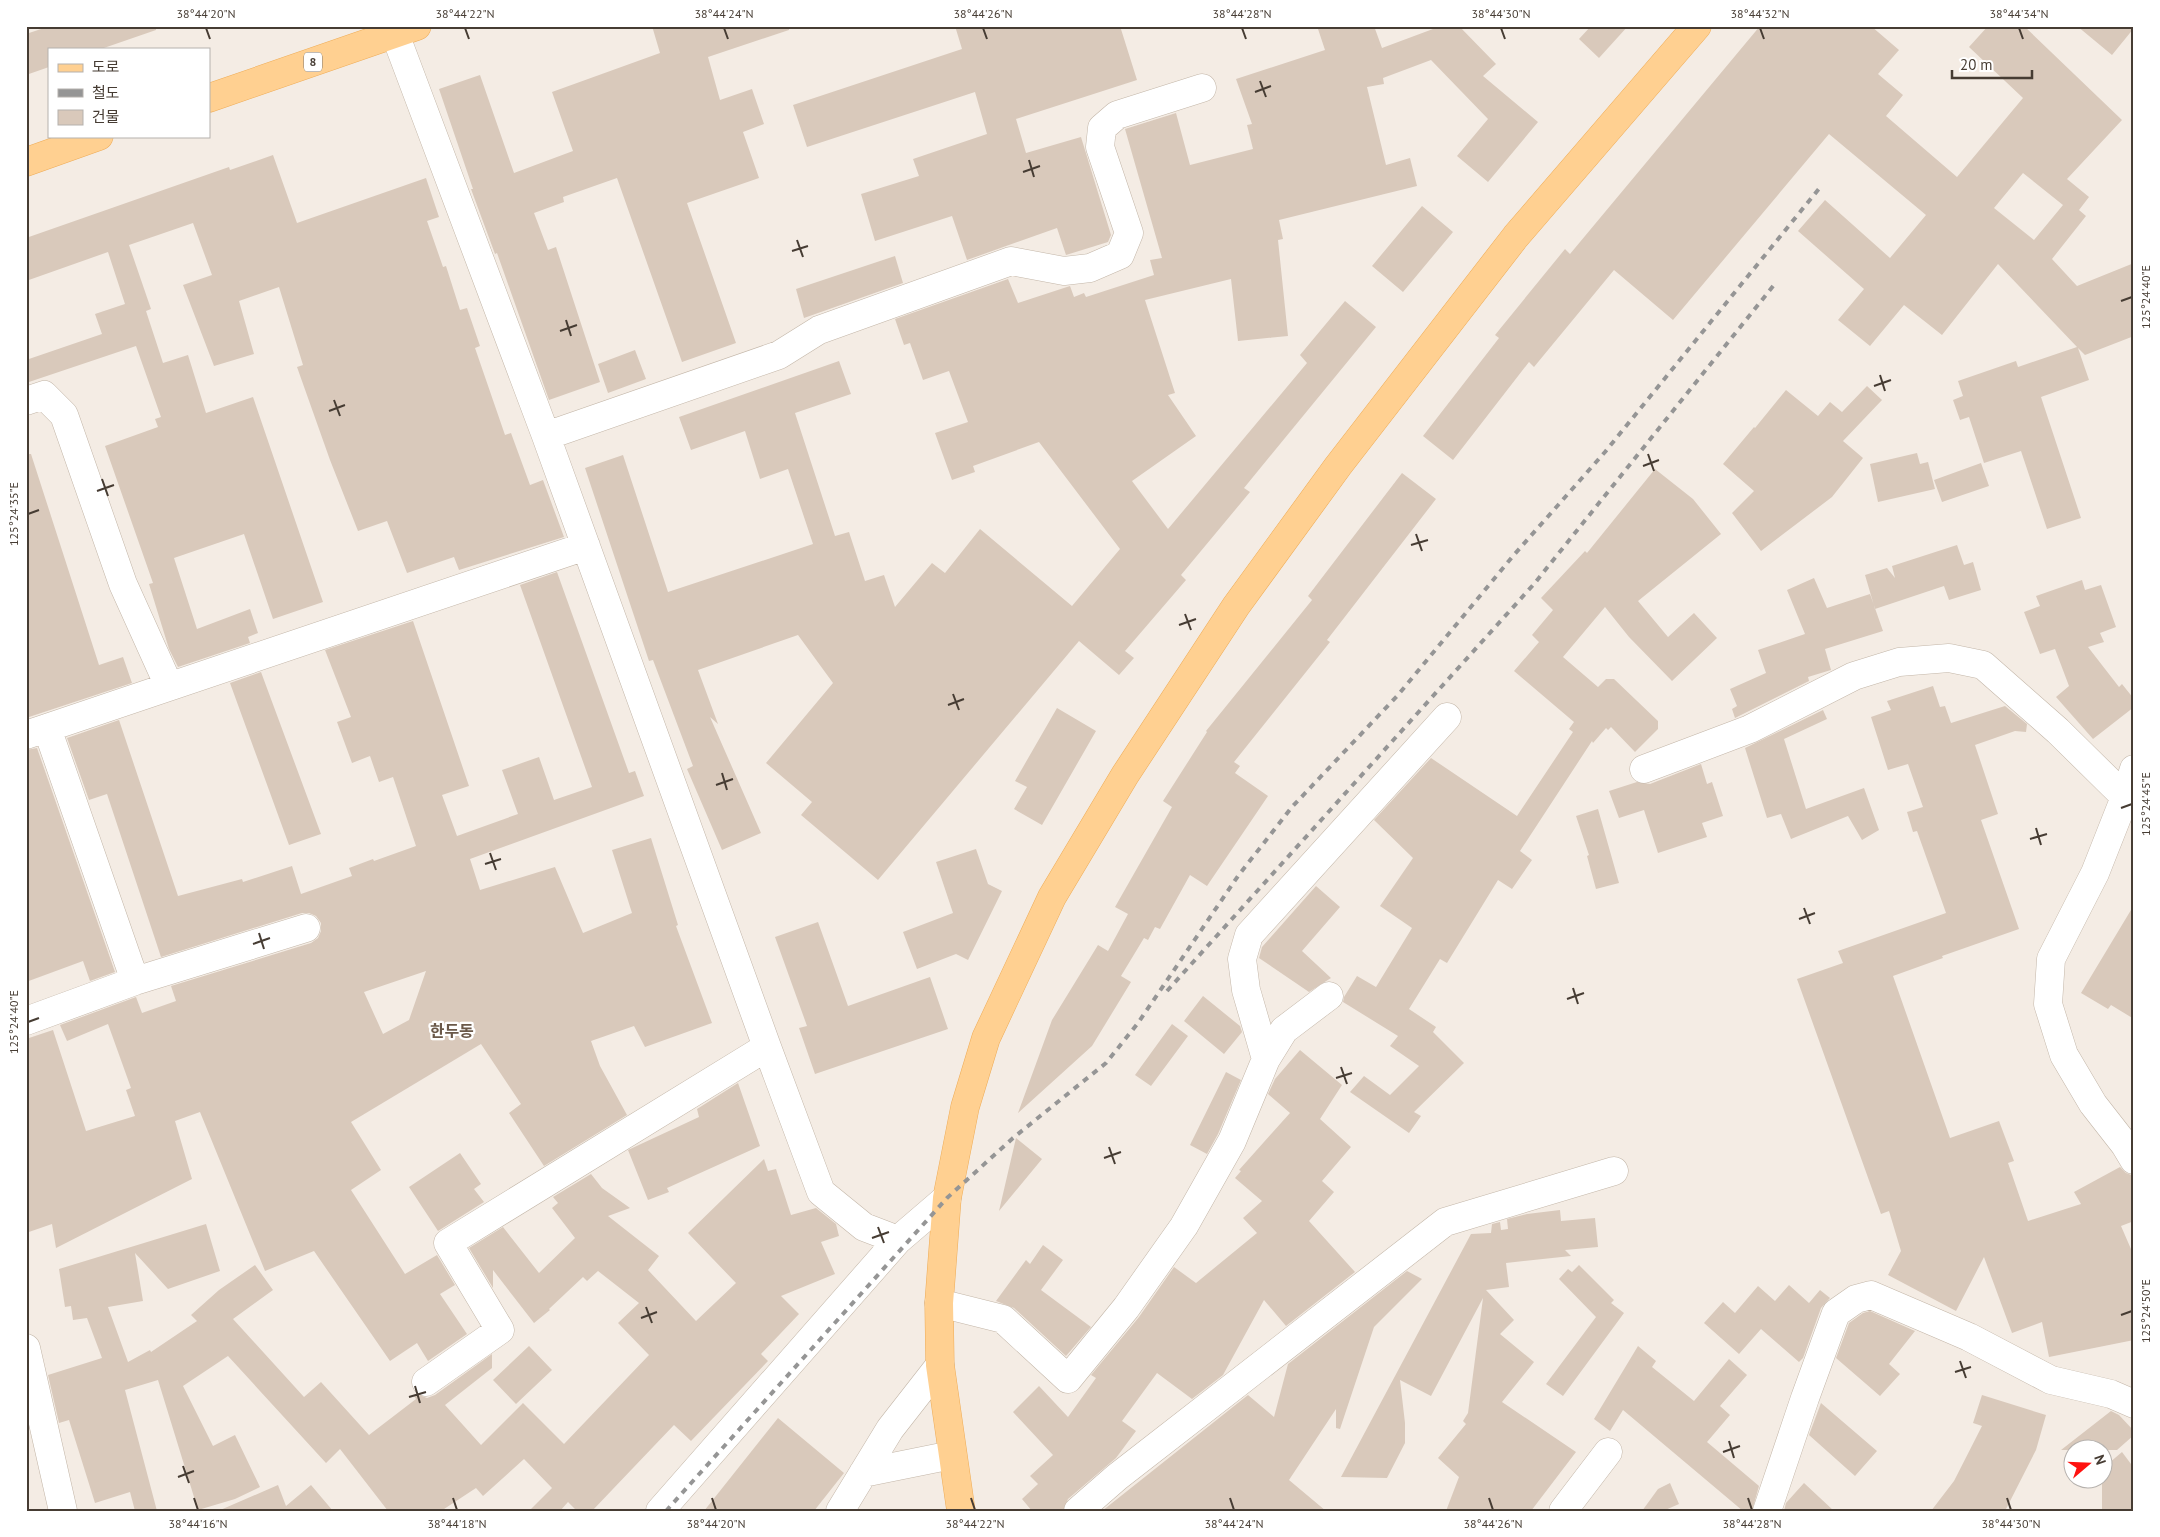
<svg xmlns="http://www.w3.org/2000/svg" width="2160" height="1537" font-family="'PT Sans','Noto Sans KR',sans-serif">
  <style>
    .building { fill: #d9c9bb; fill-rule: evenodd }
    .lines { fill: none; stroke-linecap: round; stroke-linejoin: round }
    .minor-casing { stroke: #c3b6a8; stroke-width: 29 }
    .major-casing { stroke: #eeac57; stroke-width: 29 }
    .minor { stroke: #fff; stroke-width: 28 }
    .major { stroke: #ffd091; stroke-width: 28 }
    .rail { stroke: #959595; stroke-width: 4; stroke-dasharray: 6 6; stroke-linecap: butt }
    .ticks { fill: none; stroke: #463c33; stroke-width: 2 }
    .labels { text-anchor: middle; stroke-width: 4.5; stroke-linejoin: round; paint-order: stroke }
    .shield { fill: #fff; stroke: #7e7670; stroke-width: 1 }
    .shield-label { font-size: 12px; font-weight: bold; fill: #463c33 }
    .quarter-label { font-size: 16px; font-weight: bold; fill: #6a5849; stroke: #fff }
    .neatline { fill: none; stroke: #463c33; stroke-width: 2 }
    .ticks-label { font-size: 12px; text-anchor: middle; fill: #463c33 }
  </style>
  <rect width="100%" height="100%" fill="#f4ece4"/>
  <path class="building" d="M50,26H156V30L101,49H49V67L26,75V34Z
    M652,26H789V30L708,57L720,100L752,89L764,124L743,132L759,178L687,203L736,343L682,362L617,178L563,197L564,202L534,213L548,250L556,247L600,382L549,400L497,253L495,254L471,189H473L439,89L480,75L514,173L573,151L552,92L660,53Z
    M955,26H1120L1137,80L1016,119L1026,153L1081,137L1111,235L1108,242L1066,255L1057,228L967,260L952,216L875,241L861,194L919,176L913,159L987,134L975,92L807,147L793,105L962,49Z
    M1317,26H1374L1382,48L1441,26H1459L1496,64L1483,76L1538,122L1488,182L1457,156L1488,119L1431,60L1383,78L1384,84L1367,87L1386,165L1410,158L1417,186L1279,220L1283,239L1278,240L1288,336L1238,341L1231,279L1145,300L1175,393L1168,395L1196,436L1132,481L1168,529L1307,363L1300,355L1345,301L1376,327L1244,488L1250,492L1181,575L1186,580L1125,651L1134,658L1119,675L1079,641L878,880L801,815L812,802L766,763L833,683L798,635L698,670L718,724L710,717L761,833L722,850L687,769L693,766L653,660L649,661L585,468L623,455L668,592L813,544L788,469L760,479L745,431L691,450L679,417L839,361L851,394L795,413L835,536L849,532L865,581L884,575L895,607L932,563L945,573L980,529L1072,606L1120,549L1039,442L973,466L975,472L952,480L935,433L968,422L949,371L923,380L910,343L904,345L895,319L1008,279L1018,303L1070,286L1074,297L1084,293L1086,297L1154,275L1150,260L1162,258L1125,129L1176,113L1190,165L1253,149L1247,125L1252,124L1236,79L1325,50Z
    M1591,26H1628L1599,58L1579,39Z
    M1760,26H1871L1899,50L1878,74L1903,95L1886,116L1957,177L2023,98L1969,47L1988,26H2024L2122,120L2067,179L2089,197L2079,210L2086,216L2052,259L2077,286L2134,263V336L2085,355L2078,348L2089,380L2041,397L2081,518L2047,529L2021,451L1984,463L1969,417L1960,420L1953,400L1963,396L1958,381L2016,361L2018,367L2077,347L1998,264L1942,335L1904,305L1870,346L1838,320L1864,289L1798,231L1825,200L1890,258L1926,215L1829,134L1673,320L1614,270L1534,367L1529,362L1453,460L1423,436L1499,338L1495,335L1565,249L1570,254ZM2023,173L2063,205L2034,240L1994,208Z
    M2077,26H2134V28L2112,55Z
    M273,155L297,223L426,178L439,217L427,221L443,267L446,266L460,310L467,308L480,346L475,348L505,435L511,433L530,485L543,480L564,537L459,570L454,557L407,573L387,521L358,531L330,460L297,367L303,365L279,287L239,301L254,354L214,366L183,285L212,275L193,223L129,245L151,309L146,311L163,363L188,355L206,413L253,397L323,602L273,619L244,534L174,558L197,629L250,609L258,633L248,637L250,643L178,667L169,649L149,584L153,583L105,446L158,427L155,419L161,417L136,346L26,383V360L102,334L95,314L125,304L108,252L26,281V238L229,167L230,170Z
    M1422,206L1453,232L1403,292L1372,266Z
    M895,256L903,283L804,318L796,289Z
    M635,350L646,379L608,393L598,364Z
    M1867,386L1882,400L1843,441L1863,458L1832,497L1761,551L1732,513L1754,491L1723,464L1754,427L1755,428L1786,390L1818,416L1830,402L1842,412Z
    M1917,453L1920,464L1928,462L1935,489L1878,502L1870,464Z
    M26,454H31L99,665L123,657L132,683L26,718Z
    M1981,463L1989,486L1942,502L1934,480Z
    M1655,469L1693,499L1721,534L1638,601L1668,637L1694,613L1717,638L1672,681L1629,637L1605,607L1563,657L1598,687L1606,679H1614L1658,721V729L1635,752L1611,727L1608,730L1606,728L1593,743L1592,741L1520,851L1532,860L1512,889L1498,880L1447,963L1440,959L1409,1009L1436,1027L1433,1032L1464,1063L1414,1112L1421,1116L1409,1133L1350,1092L1364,1076L1390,1095L1419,1066L1390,1046L1398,1036L1343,1002L1344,997L1357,976L1376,987L1412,928L1380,906L1413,858L1374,820L1431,758L1517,816L1573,732L1569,729L1574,722L1514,671L1539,642L1532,635L1553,610L1541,598L1585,551L1587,553Z
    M1402,473L1436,499L1327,640L1330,642L1234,762L1240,766L1235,773L1268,796L1207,886L1190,875L1160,929L1155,927L1148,940L1144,938L1121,976L1131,982L1092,1046L1018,1113L1052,1020L1098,945L1108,951L1128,914L1115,907L1172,807L1163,801L1207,732L1206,731L1312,600L1308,596Z
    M1957,545L1964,565L1973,562L1981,590L1949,600L1944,586L1875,609L1865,575L1887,568L1895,578L1892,566Z
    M557,572L629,773L635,771L644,796L470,859L480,890L555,867L583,933L632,913L612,850L651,838L678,925L676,926L712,1023L645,1047L634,1026L591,1041L600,1066L627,1115L544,1166L509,1113L521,1104L481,1044L351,1122L381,1170L351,1190L405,1274L437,1255L455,1285L440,1294L467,1334L428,1361L417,1343L390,1361L314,1251L265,1271L200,1112L175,1121L192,1179L56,1248L52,1224L26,1233V1039L53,1030L86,1131L135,1116L126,1090L131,1088L108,1024L67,1041L60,1025L136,997L142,1013L176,1001L171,986L311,943L318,938L321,931V923L316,916L309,913H302L161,957L107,794L89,800L67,738L119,720L178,896L242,879L243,882L292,866L301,894L352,876L349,868L373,859L374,861L416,846L393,777L379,782L370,756L352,763L337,722L351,717L325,650L413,621L469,786L442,795L457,836L518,814L502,770L539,757L554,800L592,787L520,585ZM426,971L409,1020L383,1034L364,992Z
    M1814,578L1827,608L1870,594L1883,631L1825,649L1831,670L1808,677L1809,681L1735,718L1732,709L1737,706L1730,689L1766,673L1758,650L1805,634L1787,590Z
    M2082,580L2085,590L2101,585L2116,627L2100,633L2104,642L2088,647L2119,687L2122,684L2134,699V707L2093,739L2056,697L2069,686L2055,649L2040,654L2024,612L2040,606L2036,596Z
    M261,672L321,834L289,845L230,683Z
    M1933,686L1940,707L1945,706L1951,723L2005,706L2027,724L2026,732L2015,731L1975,745L1998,814L1981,820L2019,929L1942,956L1943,958L1893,976L1950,1138L1999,1121L2014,1161L2008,1163L2028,1221L2081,1204L2074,1192L2120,1167L2126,1173L2134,1176V1221L2121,1226L2134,1256V1340L2049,1357L2042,1322L2012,1333L1984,1257L1956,1311L1888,1275L1901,1251L1889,1211L1881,1214L1797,979L1843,963L1838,951L1946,913L1917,831L1913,832L1907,812L1923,807L1908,764L1888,770L1871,717L1891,710L1887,701Z
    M1057,708L1096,731L1042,825L1014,809L1027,787L1015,781Z
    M1823,710L1827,719L1784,739L1806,809L1864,788L1879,830L1862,840L1848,816L1791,839L1781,814L1767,818L1745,748Z
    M37,748L115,972L90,981L83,961L26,982V750Z
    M1701,764L1707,784L1712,782L1723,816L1702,823L1707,837L1658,853L1644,810L1619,818L1609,791L1637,782L1650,784Z
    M1598,809L1619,883L1596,889L1587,856L1589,855L1576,816Z
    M976,849L988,884L1002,891L968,960L956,954L917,969L903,932L953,913L936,862Z
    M1316,886L1340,907L1302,951L1331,978L1309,992L1259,958L1262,947Z
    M2134,905V1019L2111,1005L2108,1009L2081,993Z
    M818,922L848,1006L930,977L948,1029L815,1074L799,1028L807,1026L775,937Z
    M1203,996L1240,1026L1242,1032L1224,1054L1184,1021Z
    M1172,1024L1188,1036L1151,1086L1135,1075Z
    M1300,1050L1342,1085L1320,1119L1351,1147L1322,1181L1334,1192L1309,1221L1355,1272L1286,1326L1264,1300L1223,1375L1192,1399L1157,1373L1122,1421L1136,1431L1116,1458L1068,1499L1063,1511H1032L1022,1499L1038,1484L1030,1476L1053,1455L1013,1412L1039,1386L1068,1417L1096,1378L1091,1375L1139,1317L1174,1267L1196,1283L1257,1233L1243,1218L1262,1201L1235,1178L1241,1171L1239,1170L1290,1113L1268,1094L1275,1079Z
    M1226,1072L1241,1080L1218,1134L1207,1154L1190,1145Z
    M738,1083L760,1146L667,1188L669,1192L648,1200L628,1150L699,1117L697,1109Z
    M1016,1138L1042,1159L999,1211Z
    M460,1153L481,1184L474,1189L484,1202L438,1231L409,1187Z
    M764,1159L768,1171L776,1169L791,1215L816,1208L836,1224L839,1236L821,1242L835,1274L781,1296L799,1314L761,1354L768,1361L691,1441L674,1425L592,1511H577L568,1502L560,1511H529L552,1488L524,1459L483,1496L476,1488L441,1511H388L340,1449L326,1463L228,1356L183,1386L213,1446L235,1435L260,1487L235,1499L198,1510L158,1380L125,1390L157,1511H135L130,1492L95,1503L69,1420L59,1423L48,1375L102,1358L87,1318L73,1320L71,1306L65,1307L59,1269L206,1224L220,1271L168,1289L135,1253L143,1301L108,1307L128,1362L150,1350L151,1352L197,1321L191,1315L219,1290L255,1265L273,1290L233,1319L304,1397L321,1382L369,1435L416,1399L414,1396L417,1394L427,1398L435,1395L492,1354V1368L445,1405L481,1445L523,1403L564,1444L649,1355L618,1323L639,1303L598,1271L587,1281L583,1277L549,1309L550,1310L534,1323L493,1270V1288L469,1248L503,1227L539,1273L575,1238L552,1208L558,1203L553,1197L591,1174L602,1188L630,1208L608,1216L659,1256L648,1270L696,1321L736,1283L688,1233Z
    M1560,1210L1561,1221L1595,1218L1598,1247L1565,1250L1571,1256L1506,1263L1509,1287L1486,1290L1514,1320L1500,1334L1534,1362L1502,1402L1576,1452L1531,1511H1446L1459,1477L1438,1458L1466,1424L1463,1421L1468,1413L1483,1298L1431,1396L1400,1380L1405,1423V1443L1387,1478L1341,1477L1471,1234L1491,1233L1492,1224L1500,1222L1501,1230L1508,1229L1507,1219L1527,1214Z
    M1043,1245L1063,1260L1041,1290L1091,1327L1066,1356L1014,1308L996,1301L1026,1260L1030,1264Z
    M1579,1265L1614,1300L1611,1303L1624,1313L1563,1396L1546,1384L1596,1317L1559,1279L1568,1269L1572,1272Z
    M1407,1271L1422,1279L1374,1327L1340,1429L1336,1428V1409L1289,1480L1326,1511H1102L1248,1395L1274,1417L1288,1364Z
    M1789,1285L1809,1303L1820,1290L1830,1298L1821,1308L1803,1358L1799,1362L1761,1329L1739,1354L1704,1323L1723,1302L1735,1313L1758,1286L1775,1301Z
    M1870,1311L1915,1331L1889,1364L1900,1374L1880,1396L1836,1358L1849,1323L1863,1313Z
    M529,1346L552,1370L516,1404L493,1380Z
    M1638,1346L1656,1361L1652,1367L1694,1401L1729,1359L1747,1375L1720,1406L1730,1415L1707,1442L1759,1486L1752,1511H1743L1623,1410L1610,1431L1594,1419Z
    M1982,1395L2046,1415L2036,1450L2005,1511H1931L1954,1481L1982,1426L1973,1423Z
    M1821,1403L1877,1451L1855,1476L1809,1435Z
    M2111,1411L2119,1415L2134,1431V1435L2117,1450H2061Z
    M778,1418L844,1473L814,1511H704Z
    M2122,1452L2134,1468V1511H2102V1469Z
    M1670,1483L1679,1504L1663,1511H1642L1658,1489Z
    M1804,1483L1834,1511H1784L1786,1503Z
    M278,1485L286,1506L311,1485L333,1511H218Z"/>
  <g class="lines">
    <defs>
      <path id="minor" d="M395,34L546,436L767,1047L821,1192L864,1227L898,1240
        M26,401L44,395L64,415L123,584L169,686
        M546,436L779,355L819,330L1011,261L1064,271L1090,268L1120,255L1129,233L1100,147L1102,128L1117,115L1202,88
        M26,735L586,546
        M1644,769L1750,729L1854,676L1899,662L1949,658L1983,665L2058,731L2125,797
        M2134,769L2125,797L2095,873L2051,959L2048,1004L2064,1055L2093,1104L2125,1145L2134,1160
        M135,981L306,928
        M26,1021L135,981L47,728
        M1266,1059L1246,990L1242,959L1249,935L1447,717
        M939,1303L1003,1319L1068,1379L1126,1308L1184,1226L1232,1141L1266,1059L1284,1030L1329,996
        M26,1348L63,1511
        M426,1382L500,1330L448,1243L767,1047
        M863,1473L952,1455
        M660,1511L898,1240L947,1198
        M840,1511L890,1429L940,1365
        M1078,1511L1117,1477L1445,1222L1614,1171
        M1563,1511L1608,1452
        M1767,1511L1805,1398L1836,1313L1856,1299L1871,1295L1969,1337L2051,1380L2111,1394L2134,1404"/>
      <path id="major" d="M209,98L417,26
        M26,162L99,136
        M961,1511L940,1365L939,1303L947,1198L965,1107L986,1038L1052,897L1125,775L1236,606L1338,466L1516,236L1697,26"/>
    </defs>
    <use href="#minor" class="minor-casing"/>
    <use href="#major" class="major-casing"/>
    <use href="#minor" class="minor"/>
    <use href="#major" class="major"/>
    <path class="rail" d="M1167,991L1534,584L1774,285
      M666,1511L947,1198L1013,1138L1106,1063L1138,1023L1238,876L1292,807L1398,695L1513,556L1605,452L1822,185"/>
  </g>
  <path class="ticks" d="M206,28L210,39M465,28L469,39M724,28L728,39M983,28L987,39M1242,28L1246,39M1501,28L1505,39M1760,28L1764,39M2019,28L2023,39M1260,81L1266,97M1255,92L1271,86M1029,160L1034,177M1023,172L1040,166M797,240L803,257M792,251L808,246M2121,301L2132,297M566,320L571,336M560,331L577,325M1880,375L1885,391M1874,386L1891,380M334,400L340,416M329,411L345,405M1648,454L1654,471M1643,466L1659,460M102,479L108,496M97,491L114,485M28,514L39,510M1416,534L1422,551M1411,545L1428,540M1185,614L1191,630M1179,625L1196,619M953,694L959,710M948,705L964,699M722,773L727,790M716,785L733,779M2121,808L2132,804M2036,828L2041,845M2030,839L2047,834M490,853L496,870M485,864L501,859M1804,908L1810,924M1799,919L1815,913M259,933L264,949M253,944L270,938M1573,988L1578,1004M1567,999L1584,993M28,1022L39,1018M1341,1067L1347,1084M1336,1078L1352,1073M1109,1147L1115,1164M1104,1158L1121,1152M878,1227L884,1243M872,1238L889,1232M646,1307L652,1323M2121,1315L2132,1311M641,1318L657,1312M1960,1361L1966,1378M1955,1372L1971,1367M415,1386L420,1403M409,1397L426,1392M1729,1441L1734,1458M1723,1452L1740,1446M183,1466L189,1483M178,1477L194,1471M194,1498L198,1510M453,1498L457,1510M712,1498L716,1510M971,1498L975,1510M1230,1498L1234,1510M1489,1498L1493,1510M1748,1498L1752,1510M2007,1498L2011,1510"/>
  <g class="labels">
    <rect class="shield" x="304" y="52.5" width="18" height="19" rx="4"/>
    <g class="shield-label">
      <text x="313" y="66">8</text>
    </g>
    <g class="quarter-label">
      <text x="452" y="1037">한두동</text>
    </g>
  </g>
  <rect width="2160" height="1537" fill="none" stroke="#ffffff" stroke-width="55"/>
  <rect x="48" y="48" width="162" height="90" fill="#ffffff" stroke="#b5b1ad"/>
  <rect x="58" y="64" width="25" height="8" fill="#ffd091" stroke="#b5b1ad"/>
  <text x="92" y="72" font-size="15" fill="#463c33">도로</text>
  <rect x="58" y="89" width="25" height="8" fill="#959595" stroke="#b5b1ad"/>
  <text x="92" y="98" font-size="15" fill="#463c33">철도</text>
  <rect x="58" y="110" width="25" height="15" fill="#d9c9bb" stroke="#b5b1ad"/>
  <text x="92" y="122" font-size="15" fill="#463c33">건물</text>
  <g transform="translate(2088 1464) rotate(71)"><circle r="24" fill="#ffffff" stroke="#b5b1ad"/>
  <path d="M0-4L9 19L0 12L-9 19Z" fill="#ff120f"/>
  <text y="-8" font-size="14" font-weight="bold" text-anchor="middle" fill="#463c33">N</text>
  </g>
  <path d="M1952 70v8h80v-8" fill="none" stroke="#463c33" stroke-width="2.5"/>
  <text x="1960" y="70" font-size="15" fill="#463c33" stroke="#ffffff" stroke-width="4" paint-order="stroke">20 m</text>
  <rect x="28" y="28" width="2104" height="1482" class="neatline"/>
  <g class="ticks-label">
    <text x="206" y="18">38°44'20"N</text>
    <text x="465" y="18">38°44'22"N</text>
    <text x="724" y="18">38°44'24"N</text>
    <text x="983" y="18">38°44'26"N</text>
    <text x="1242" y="18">38°44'28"N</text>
    <text x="1501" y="18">38°44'30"N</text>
    <text x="1760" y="18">38°44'32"N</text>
    <text x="2019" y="18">38°44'34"N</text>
    <text transform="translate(2146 297) rotate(-90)" y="4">125°24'40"E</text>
    <text transform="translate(14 514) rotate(-90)" y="4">125°24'35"E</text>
    <text transform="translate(2146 804) rotate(-90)" y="4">125°24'45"E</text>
    <text transform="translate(14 1022) rotate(-90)" y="4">125°24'40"E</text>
    <text transform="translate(2146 1311) rotate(-90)" y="4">125°24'50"E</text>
    <text x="198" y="1528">38°44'16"N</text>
    <text x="457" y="1528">38°44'18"N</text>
    <text x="716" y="1528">38°44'20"N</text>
    <text x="975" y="1528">38°44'22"N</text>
    <text x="1234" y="1528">38°44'24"N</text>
    <text x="1493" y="1528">38°44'26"N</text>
    <text x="1752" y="1528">38°44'28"N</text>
    <text x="2011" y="1528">38°44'30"N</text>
  </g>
</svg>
